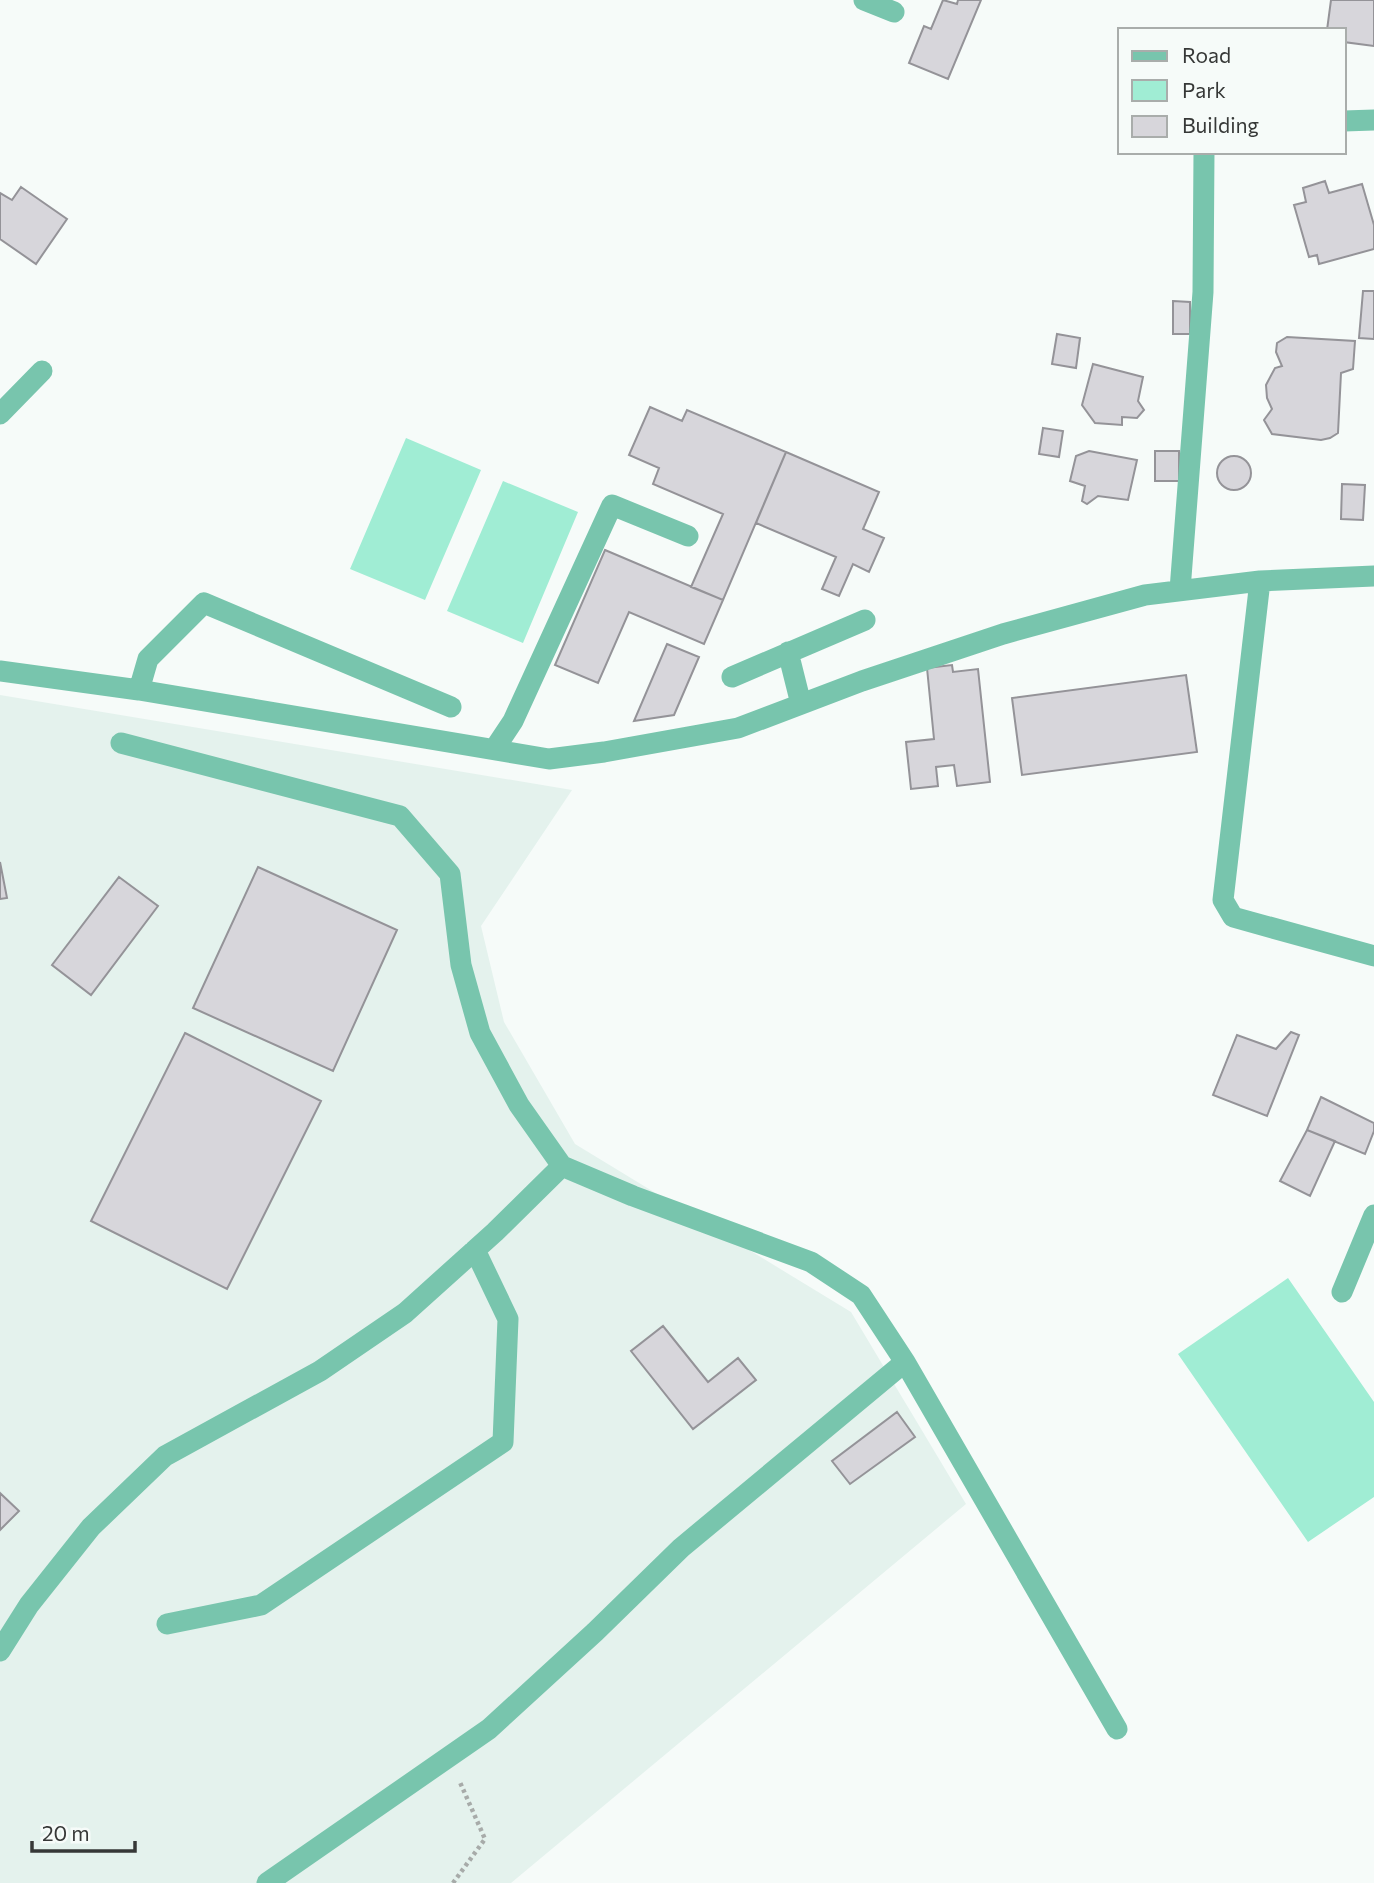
<svg xmlns="http://www.w3.org/2000/svg" width="1374" height="1883" font-family="Commissioner,sans-serif">
  <style>
    .built { fill: #e4f2ed }
    .green { fill: #a0edd4 }
    .building { fill: #d7d6db; stroke: #949398; stroke-width: 2 }
    .lines { fill: none; stroke-linecap: round; stroke-linejoin: round }
    .path { stroke: #a7aba9; stroke-width: 4.5; stroke-dasharray: 3.5 3.5; stroke-linecap: butt }
    .minor { stroke: #78c5ad; stroke-width: 21 }
  </style>
  <rect width="100%" height="100%" fill="#f6fbf9"/>
  <path class="built" d="M0,695L572,790L481,926L504,1022L575,1144L851,1312L966,1504L511,1883H0Z"/>
  <path class="green" d="M406,438L481,470L425,600L350,569Z
    M503,481L578,512L523,643L447,611Z
    M1288,1278L1374,1402V1497L1308,1542L1178,1354Z"/>
  <path class="building" d="M943,0L957,4L958,0H981L948,79L909,63L924,26L931,29Z
    M1331,0H1374V46L1344,42V30H1327Z
    M1325,181L1329,193L1362,184L1374,225V249L1319,264L1317,255L1309,257L1294,205L1306,202L1303,188Z
    M21,187L67,219L36,264L0,239V193L12,200Z
    M1363,291H1374V339L1359,338Z
    M1173,301L1190,302V334H1173Z
    M1057,334L1080,338L1076,368L1052,364Z
    M1287,337L1355,341L1353,369L1341,373L1338,433L1330,438L1321,440L1272,434L1264,420L1272,409L1267,398L1266,385L1275,368L1282,366L1276,352L1277,343Z
    M1093,364L1143,377L1138,401L1144,410L1137,418L1122,417V425L1095,423L1082,405Z
    M650,407L682,421L687,410L786,452L723,600L691,587L723,514L653,484L659,468L629,455Z
    M1043,428L1063,431L1059,457L1039,454Z
    M1089,451L1137,460L1128,500L1098,496L1087,504L1082,501L1085,486L1070,481L1076,456Z
    M1155,451H1179V481H1155Z
    M786,452L879,492L863,529L884,538L869,572L853,564L839,596L822,589L836,557L756,523Z
    M1217 473a17 17 0 1 1 34 0a17 17 0 1 1-34 0Z
    M1342,484L1365,485L1363,520L1341,519Z
    M605,550L723,600L704,644L629,612L598,683L555,665Z
    M667,644L699,657L674,715L634,721Z
    M952,665L953,672L978,669L990,782L957,786L954,765L936,767L938,786L911,789L906,742L934,739L927,668Z
    M1186,675L1197,752L1022,775L1012,698Z
    M0,862L7,898L0,899Z
    M258,867L397,930L333,1071L193,1008Z
    M119,877L158,906L91,995L52,965Z
    M1291,1032L1299,1035L1267,1116L1213,1095L1237,1035L1276,1049Z
    M185,1033L321,1101L227,1289L91,1221Z
    M1321,1097L1374,1123V1131L1365,1154L1307,1130Z
    M1307,1130L1335,1141L1310,1196L1280,1181Z
    M663,1326L708,1382L738,1358L756,1380L693,1429L631,1351Z
    M897,1412L915,1437L850,1484L832,1461Z
    M0,1493L19,1511L0,1530Z"/>
  <g class="lines">
    <path class="path" d="M453,1883L485,1839L459,1780"/>
    <path class="minor" d="M864,0L894,12
      M1344,121L1374,120
      M0,414L42,371
      M1260,581L1223,900L1233,917L1374,956
      M1180,590L1203,292L1204,152
      M788,652L801,704
      M0,671L139,690L549,759L604,752L738,728L862,681L1003,634L1145,595L1260,581L1374,576
      M732,677L865,620
      M139,690L148,659L204,603L451,707
      M121,743L400,816L450,874L461,965L480,1033L519,1105L562,1166L633,1196L811,1262L861,1295L905,1362L1117,1729
      M495,748L513,721L612,505L688,536
      M1342,1292L1374,1215
      M167,1624L261,1605L503,1442L508,1319L475,1250
      M0,1651L29,1605L91,1527L165,1456L320,1371L405,1313L495,1232L562,1166
      M267,1883L489,1729L595,1632L681,1548L905,1362"/>
  </g>
  <rect x="1118" y="28" width="228" height="126" fill="#f6fbf9" stroke="#a9adab" stroke-width="2"/>
  <rect x="1132" y="51" width="35" height="10" fill="#78c5ad" stroke="#a9adab" stroke-width="2"/>
  <text x="1182" y="63" font-size="21" fill="#363837">Road</text>
  <rect x="1132" y="80" width="35" height="21" fill="#a0edd4" stroke="#a9adab" stroke-width="2"/>
  <text x="1182" y="98" font-size="21" fill="#363837">Park</text>
  <rect x="1132" y="116" width="35" height="21" fill="#d7d6db" stroke="#a9adab" stroke-width="2"/>
  <text x="1182" y="133" font-size="21" fill="#363837">Building</text>
  <path d="M32 1841v10h103v-10" fill="none" stroke="#363837" stroke-width="3.5"/>
  <text x="42" y="1841" font-size="21" fill="#363837" stroke="#f6fbf9" stroke-width="5" paint-order="stroke">20 m</text>
</svg>
